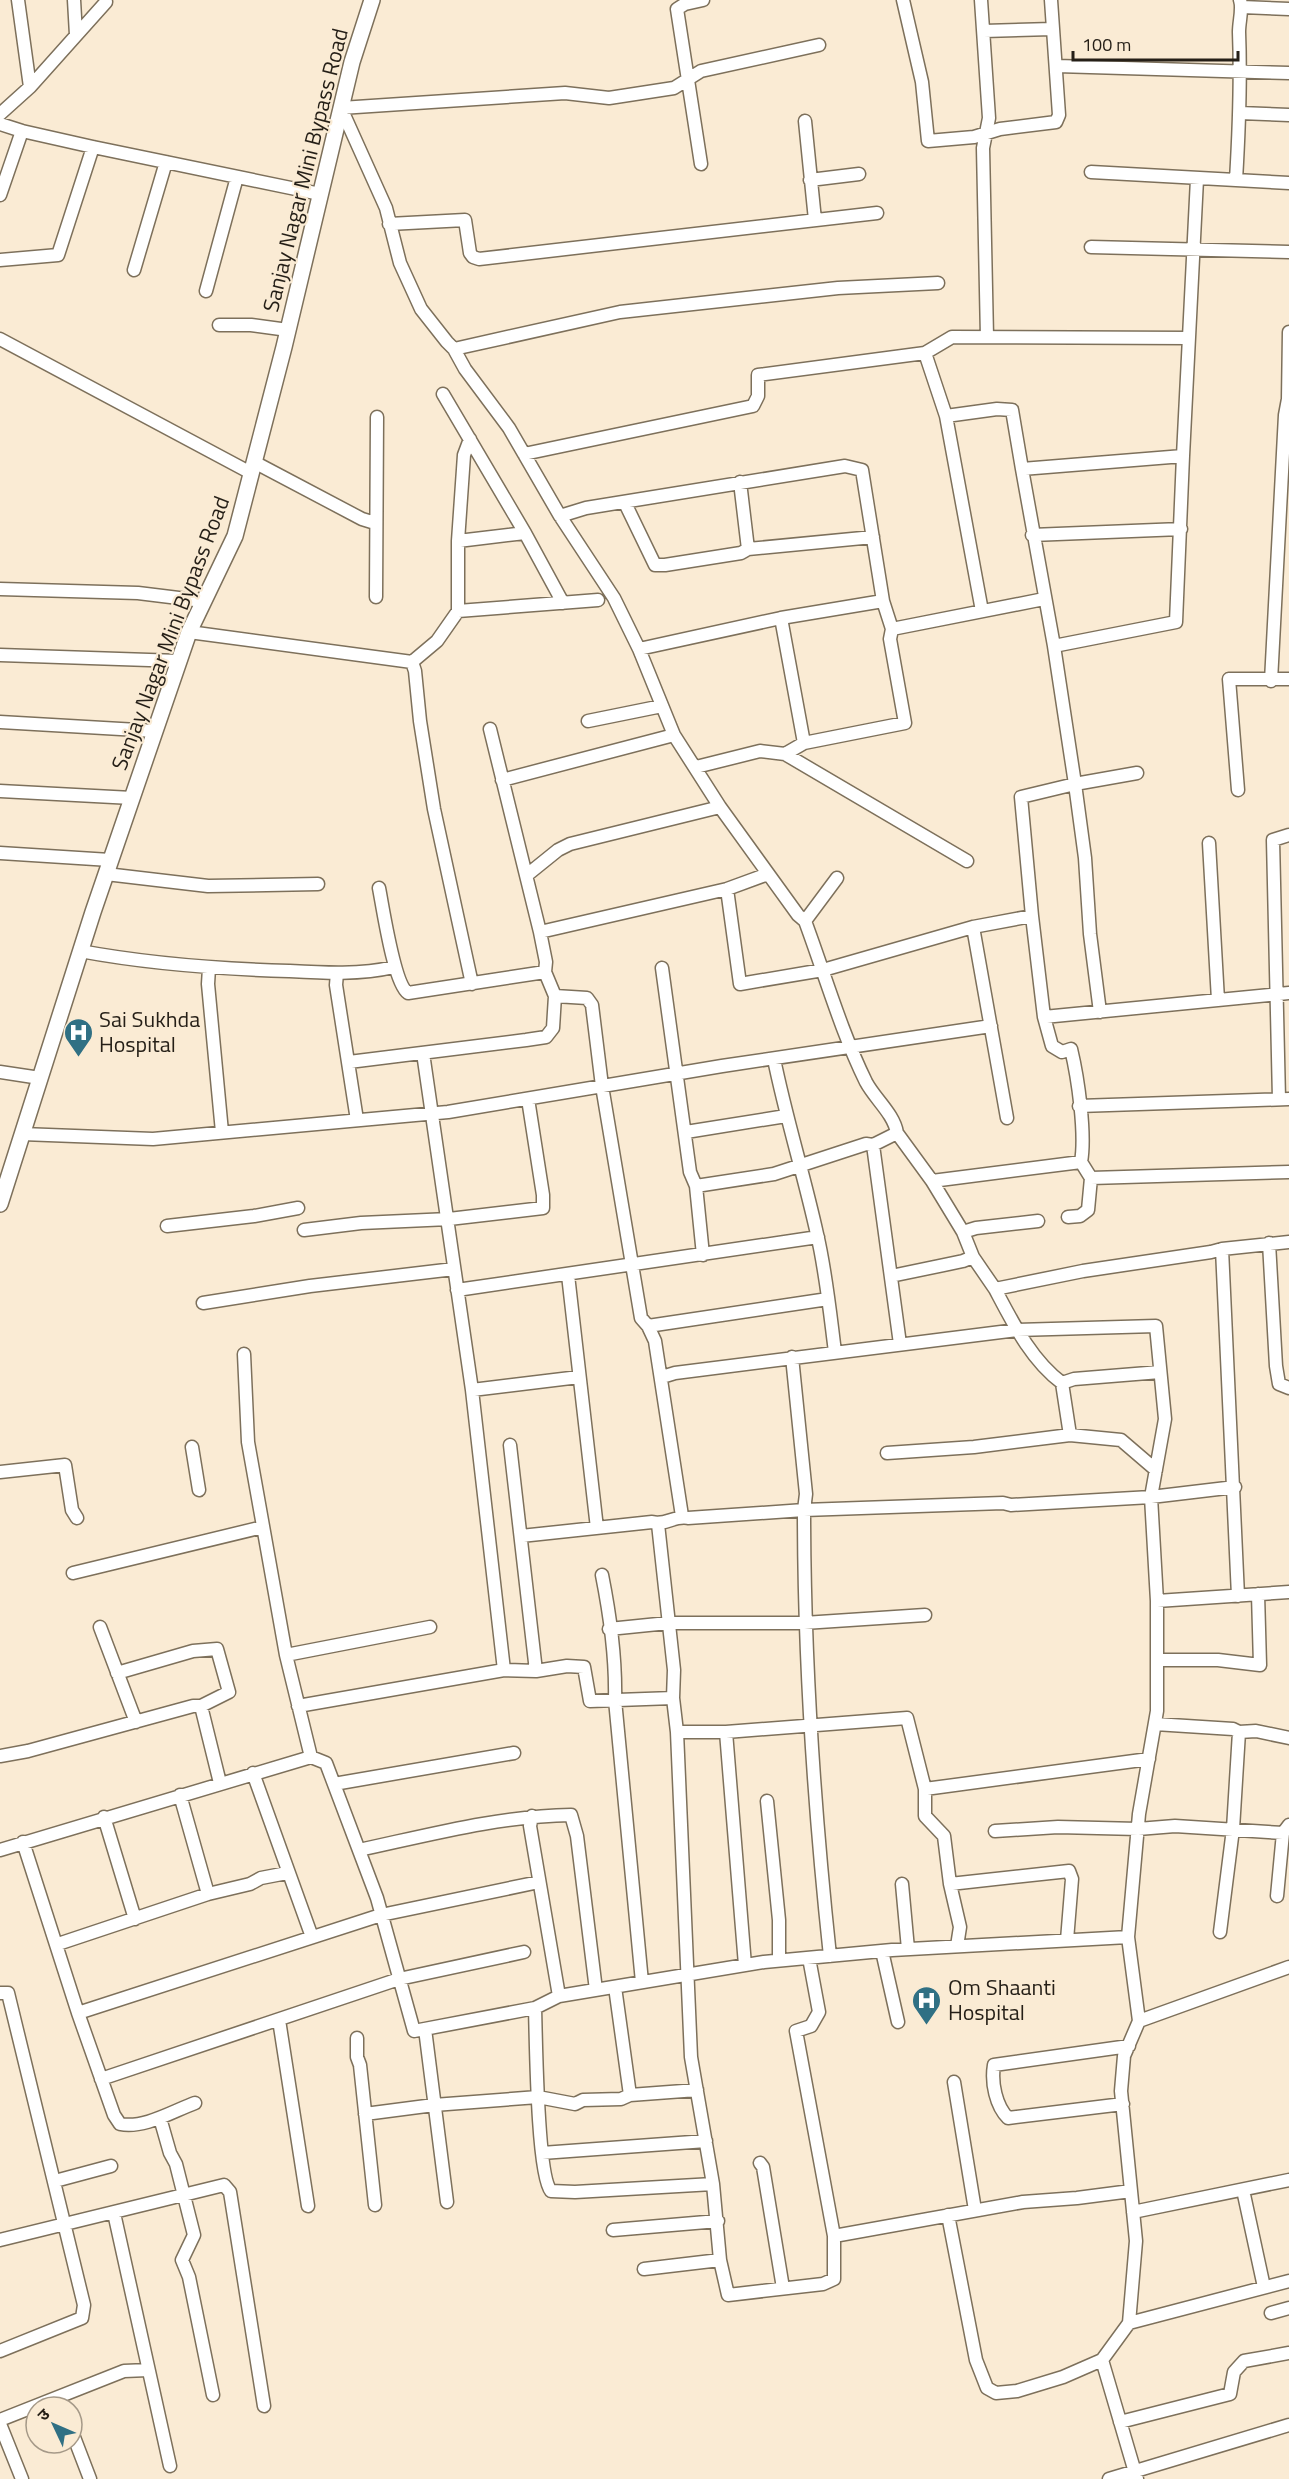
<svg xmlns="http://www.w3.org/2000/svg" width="1289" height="2479" font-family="'Titillium Web','Noto Sans Devanagari',sans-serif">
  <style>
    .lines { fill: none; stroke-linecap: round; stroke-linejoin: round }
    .minor-casing { stroke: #7d705b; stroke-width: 15 }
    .tertiary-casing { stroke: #7d705b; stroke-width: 18 }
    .minor { stroke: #fff; stroke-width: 12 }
    .tertiary { stroke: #fff; stroke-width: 15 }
    .labels { text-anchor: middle; stroke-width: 4.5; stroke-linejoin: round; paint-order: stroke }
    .street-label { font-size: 22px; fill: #251f17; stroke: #faebd4 }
    .poi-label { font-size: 22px; fill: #251f17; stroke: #faebd4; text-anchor: start }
  </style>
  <rect width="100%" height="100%" fill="#faebd4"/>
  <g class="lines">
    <defs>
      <path id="minor" d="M18,0L30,87
        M74,0L76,35
        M903,0L922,82L928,141L974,137L1000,129L1056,122L1059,115L1051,0
        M981,0L989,118L983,148L987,337
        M1242,7L1289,9
        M984,31L1052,29
        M819,45L701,71L674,88L609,98L565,93L341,108L386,208L400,263L421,309L447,342L454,349L465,369L509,428L560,516L614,598L639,649L674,735L720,807L798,915L805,921C825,975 841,1031 866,1082C875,1099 894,1114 897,1133L932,1181L963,1232L973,1257L995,1289
        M1057,66L1289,73
        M1240,113L1289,115
        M0,114L30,87L106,2
        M805,121L815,220
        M0,124L22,131L93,147L320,194
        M701,164L677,9L685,4L703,0
        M1091,172L1289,183
        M810,180L859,174
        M1236,180C1239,130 1241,81 1239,32C1239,21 1243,9 1240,0
        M0,195L22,131
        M389,224L465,220L470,253L473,257L479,259L877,213
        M1091,247L1289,252
        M0,260L58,255L93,147
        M134,270L166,162
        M206,291L237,177
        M219,325H251L288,330
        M0,339L251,473
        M454,349L620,312L838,288L938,283
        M925,353L946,416L982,611
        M443,394L525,533L563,603
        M946,416L997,409L1012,410L1022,469L1183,456L1197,179
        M470,439L464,455L458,541V611L437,641L412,662L415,671L420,721L434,809L472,984
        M524,454L753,406L758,396V375L925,353L952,337L1189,338
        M254,462L362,519L375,523
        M1022,469L1054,646L1075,784L1085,858L1090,934L1100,1012
        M740,482L748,549
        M625,503L655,565H665L741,553L748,549L873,537
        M560,516L586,508L845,466L862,470L883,601L892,629L890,639L905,723L804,743L785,754
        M1032,535L1181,529
        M458,541L525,533
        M0,589L138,593L203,601
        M376,597L377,417
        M458,611L598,600
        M781,618L804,743
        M892,629L1044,599
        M189,632L412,662
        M1054,646L1176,622L1183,456
        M639,649L781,618L883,601
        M0,655L179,661
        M1271,681L1285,415L1288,399L1289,332
        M588,721L662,706
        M0,722L155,731
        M696,767L760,751L785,754L967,861
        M502,780L674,735
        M1238,790L1229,679H1289
        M0,791L132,798
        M1209,843L1218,1000
        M0,853L110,860
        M106,874L208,886L318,884
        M527,875L558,850L570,844L720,807
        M379,888C383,908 394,984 408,993L545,972
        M727,889L740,984L823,970L973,927L1032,916L1044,1017L1052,1046L1062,1052L1071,1049C1078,1078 1086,1134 1081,1162L1091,1178L1088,1210L1080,1216L1068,1217
        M1032,916L1021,797L1075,784L1137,773
        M805,921L837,878
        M973,927L1007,1118
        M540,932L727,889L768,874
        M80,951C150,964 219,969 289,971C325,973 360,975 394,967
        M209,968L208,984L222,1132
        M662,968L690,1172L696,1186L703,1255
        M337,973L336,985L357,1120
        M555,996L587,998L592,1005L602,1086L641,1318L648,1326L655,1341L682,1516
        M1044,1017L1289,993
        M423,1053L472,1390L504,1670
        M774,1059C786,1118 804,1175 817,1234C826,1272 830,1313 835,1352
        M349,1062L526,1040L546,1037L553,1028L555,996L545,972L546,962L540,932L490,729
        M0,1072L40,1078
        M1279,1099L1273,840L1289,835
        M1079,1106L1289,1099
        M686,1132L786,1116
        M22,1134L153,1139L448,1112L722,1066L991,1026
        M873,1145L900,1344
        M1091,1178L1289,1172
        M932,1181L1081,1162
        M696,1186L774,1174L866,1144L873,1145L897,1133
        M167,1226L254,1216L298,1208
        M304,1230L361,1223L449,1219L543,1208V1195L528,1099
        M963,1232L976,1228L1038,1221
        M1269,1243L1276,1366L1279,1384L1289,1388
        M1222,1249L1238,1596
        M568,1275L597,1528
        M891,1276L963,1261L973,1257
        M457,1290L818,1237
        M203,1303L310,1286L454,1269
        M648,1326L828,1299
        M244,1354L248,1442L286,1655L311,1757
        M792,1357L806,1494L804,1510C804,1660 814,1807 830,1956
        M662,1377L675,1373L1017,1330L1156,1326L1165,1419L1151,1497L1157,1601V1711L1139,1814L1128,1937L1139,2021L1124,2056L1121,2091L1136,2241L1129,2323L1102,2360L1137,2479
        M1062,1383L1074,1379L1160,1372
        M472,1390L579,1377
        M1070,1435L1062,1383C1031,1360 1013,1323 995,1289L1083,1271L1211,1252L1222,1249L1289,1242
        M510,1445L536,1671
        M192,1447L199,1490
        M887,1453L974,1447L1070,1435L1121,1440L1156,1470
        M0,1472L65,1465L72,1510L77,1518
        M658,1524L674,1670L673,1698L677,1732L691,2057L713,2184L720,2260L728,2295L823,2284L834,2279V2236L796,2031L811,2026L819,2012L809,1958
        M521,1536L652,1522C665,1526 675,1515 688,1518L804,1510L1003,1503L1011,1505L1151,1497L1235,1487
        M73,1573L263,1527
        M602,1575C610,1615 616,1658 615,1700L642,1982
        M1157,1601L1289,1592
        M100,1627L136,1722
        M609,1629L668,1623H804L925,1615
        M286,1655L430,1627
        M1157,1660H1218L1260,1665L1258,1594
        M201,1706L220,1783
        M298,1706L504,1670L536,1671L567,1666L584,1667L590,1701L673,1698
        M1155,1724L1233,1729L1239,1732L1256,1731L1289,1738
        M677,1732H726L907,1718L925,1789V1816L944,1836L950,1884L960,1927L957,1946
        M726,1732L745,1965
        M0,1756L28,1751L193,1706H201L229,1692L217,1649L193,1651L117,1673
        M253,1773L312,1937
        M334,1784L514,1753
        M925,1789L1149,1759
        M180,1795L208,1894
        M767,1801L779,1920V1960
        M532,1816L530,1826L559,1996
        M104,1817L135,1919
        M995,1831L1058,1827L1138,1829L1175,1826L1283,1833
        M23,1842L78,2013L381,1915L539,1882
        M0,1850L311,1757L326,1763L377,1898L414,2031L535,2008L559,1996L764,1962L892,1950L1128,1937
        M359,1850C429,1835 499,1816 571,1815L577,1836L596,1990
        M902,1884L908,1949
        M950,1884L1069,1871L1072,1879L1067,1940
        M1277,1896L1283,1833L1289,1825
        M1220,1932L1233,1829L1239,1732
        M58,1944L208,1894L250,1884L261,1878L287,1873
        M882,1951L898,2022
        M615,1987L630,2095
        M0,1993H8L84,2305L82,2318L0,2351
        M535,2008C536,2037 537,2175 551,2191L575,2192L713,2184
        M78,2013L114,2115L120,2124C144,2129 173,2111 195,2103
        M279,2020L308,2206
        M1139,2021L1289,1967
        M425,2029L447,2202
        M357,2038V2057L360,2065L375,2205
        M101,2079L399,1979L524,1952
        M954,2082L975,2210
        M1123,2104L1008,2118C996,2106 991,2083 994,2065L1129,2046
        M365,2114L434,2105L538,2097L575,2104L583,2100L621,2099L630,2095L697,2090
        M160,2118L170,2153L176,2164L194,2235L182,2260L189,2277L213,2395
        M542,2153L706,2141
        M760,2163L763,2167L783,2288
        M55,2181L111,2166
        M1243,2190L1264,2287
        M1133,2212L1289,2180
        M114,2213L170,2466
        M948,2215L976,2360L987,2388L996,2393L1017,2391L1063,2377L1102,2360
        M613,2230L718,2221
        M834,2236L1023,2202L1077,2198L1131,2191
        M0,2240L224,2185L230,2192L264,2406
        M644,2269L720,2260
        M1271,2313L1289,2308
        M1129,2323L1289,2281
        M0,2420L124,2371L148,2370
        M1120,2422L1230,2394L1234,2372L1244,2361L1289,2353
        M0,2424L22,2479
        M72,2432L90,2479
        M1109,2479L1289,2425"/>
      <path id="tertiary" d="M0,1204L93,912L189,632L235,536L284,347L352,62L372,0"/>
    </defs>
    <use href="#minor" class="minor-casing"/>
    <use href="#tertiary" class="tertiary-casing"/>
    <use href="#minor" class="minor"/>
    <use href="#tertiary" class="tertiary"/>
  </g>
  <defs>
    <symbol id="hospital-pin" viewBox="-11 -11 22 30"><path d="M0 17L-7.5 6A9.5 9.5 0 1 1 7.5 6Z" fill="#307084" stroke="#faebd4"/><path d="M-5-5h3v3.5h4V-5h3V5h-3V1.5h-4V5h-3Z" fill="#fff"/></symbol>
  </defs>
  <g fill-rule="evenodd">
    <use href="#hospital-pin" x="62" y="1016" width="33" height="45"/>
    <use href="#hospital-pin" x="910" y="1984" width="33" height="45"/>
  </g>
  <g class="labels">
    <g class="street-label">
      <text transform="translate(305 170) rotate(-76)" y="8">Sanjay Nagar Mini Bypass Road</text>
      <text transform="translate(170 633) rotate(-69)" y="8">Sanjay Nagar Mini Bypass Road</text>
    </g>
    <g class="poi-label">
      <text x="99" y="1027">Sai Sukhda<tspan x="99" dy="25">Hospital</tspan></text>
      <text x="948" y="1995">Om Shaanti<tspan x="948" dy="25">Hospital</tspan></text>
    </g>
  </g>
  <g transform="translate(54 2425) rotate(314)"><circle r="28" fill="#faebd4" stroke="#a59988" stroke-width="1.5"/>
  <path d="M0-4.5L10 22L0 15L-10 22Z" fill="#307084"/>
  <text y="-9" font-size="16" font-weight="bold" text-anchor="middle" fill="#251f17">उ</text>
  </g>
  <path d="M1073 51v9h165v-9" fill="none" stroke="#251f17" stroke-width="3"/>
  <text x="1082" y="51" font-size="18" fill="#251f17" stroke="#faebd4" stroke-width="4.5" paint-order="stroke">100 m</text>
</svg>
